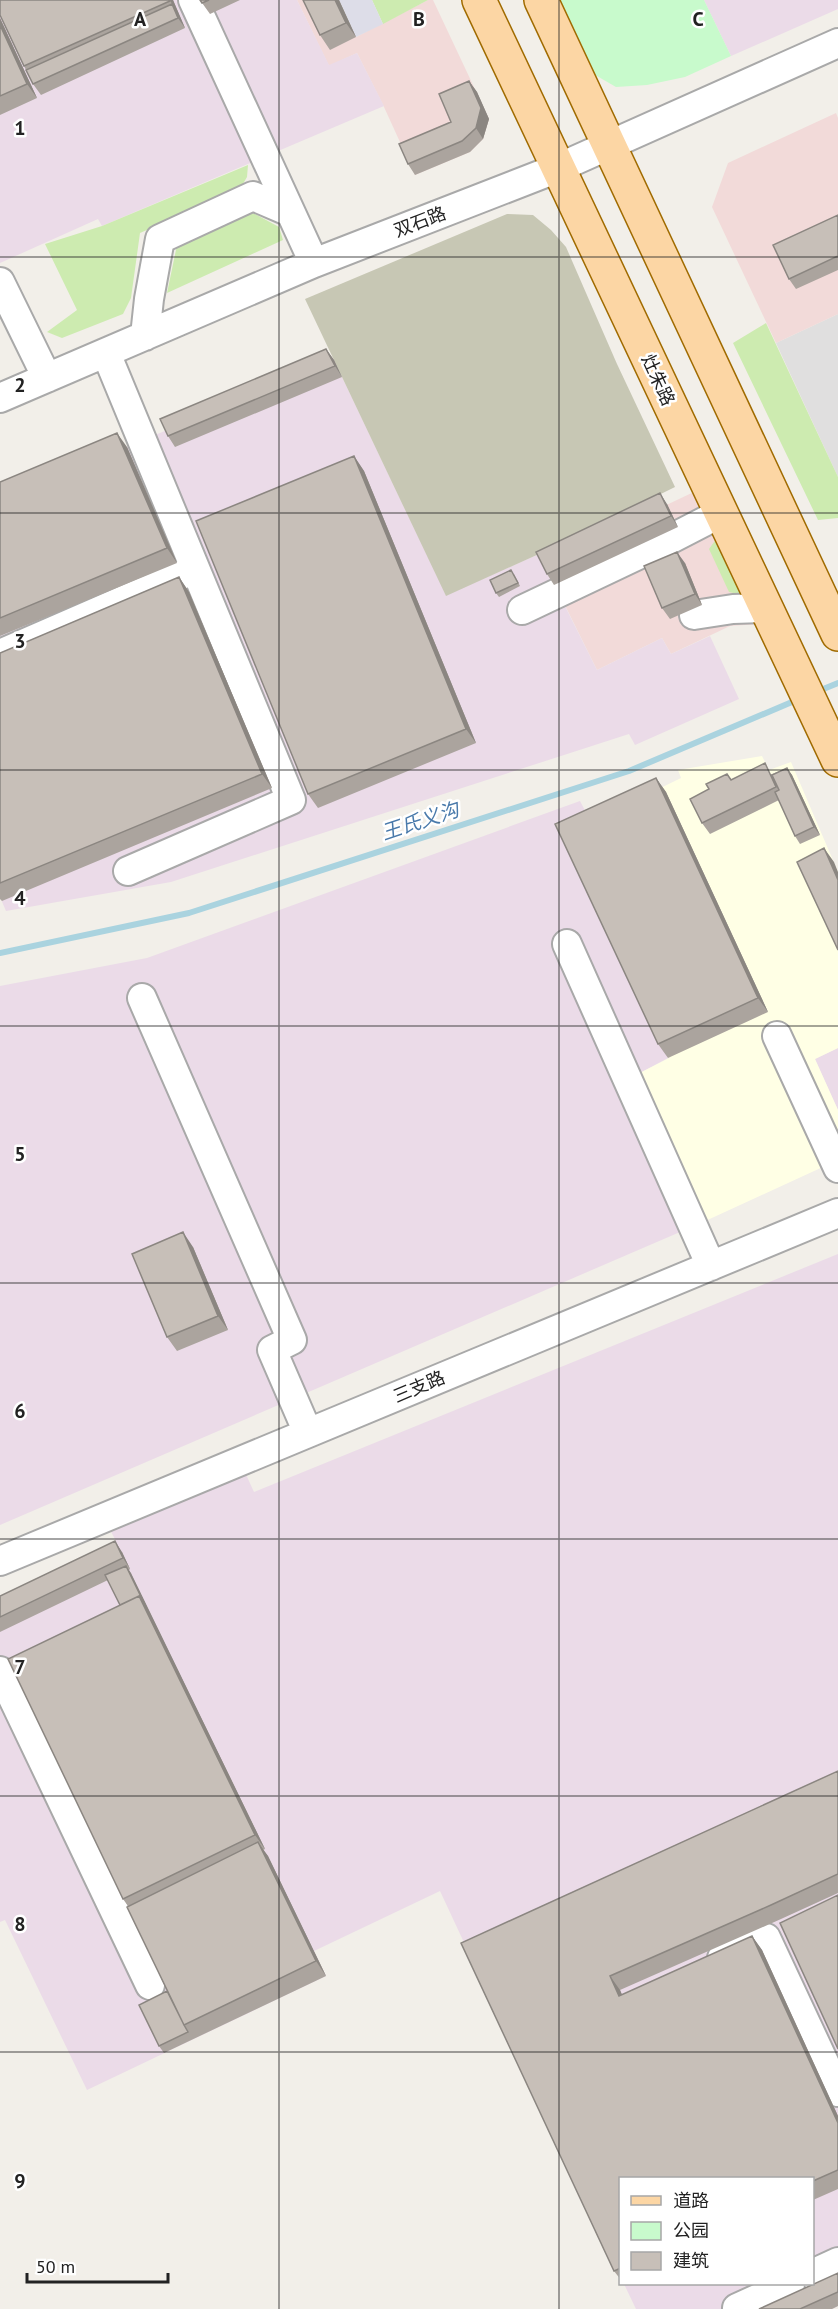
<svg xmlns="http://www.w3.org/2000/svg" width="838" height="2309" font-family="'PT Sans','Noto Sans SC',sans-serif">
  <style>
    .residential { fill: #e0dfdf }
    .commercial { fill: #f2dad9 }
    .industrial { fill: #ebdbe8 }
    .education { fill: #ffffe5 }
    .construction { fill: #c7c7b4 }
    .grass { fill: #cdebb0 }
    .park { fill: #c8facc }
    .plaza { fill: #dddde8 }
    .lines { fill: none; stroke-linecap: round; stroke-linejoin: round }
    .stream { stroke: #aad3df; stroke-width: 6 }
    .minor-casing { stroke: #a9a9a9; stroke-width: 32 }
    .major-casing { stroke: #a06b00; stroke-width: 36 }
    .minor { stroke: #fff; stroke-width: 28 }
    .major { stroke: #fcd6a4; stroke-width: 33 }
    .wall { fill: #aba49e }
    .shaded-wall { fill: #8b8681 }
    .building { fill: #c7bfb8; stroke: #8b8681; stroke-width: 1.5 }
    .grid { fill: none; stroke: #222; stroke-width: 1.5; stroke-opacity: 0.55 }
    .labels { text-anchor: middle; stroke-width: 5; stroke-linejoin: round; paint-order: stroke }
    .street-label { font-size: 18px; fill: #222; stroke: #fff }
    .water-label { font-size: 20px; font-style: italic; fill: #4a7aab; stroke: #fff }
    .grid-label { font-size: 20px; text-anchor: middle; font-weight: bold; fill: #222; stroke: #fff; stroke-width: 5; stroke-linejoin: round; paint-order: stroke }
  </style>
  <rect width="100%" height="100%" fill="#f2efe9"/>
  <path class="residential" d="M838,314V477L776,343Z"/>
  <path class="commercial" d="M297,0H338L356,37L428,0H433L489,119L483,139L470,152L415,175L384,107L357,53L329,66Z
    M836,113L838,118V314L776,343L712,207L728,163Z
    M698,490L760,624L730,626L671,654L662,638L597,670L544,563Z"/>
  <path class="industrial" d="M0,0H297L329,65L357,53L384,106L102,226L98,219L0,263Z
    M704,0H838V9L731,56Z
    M334,360L446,595L539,554L597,670L662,638L671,654L710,636L739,699L635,745L629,734L171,882L6,911L0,897V500Z
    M580,801L591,822L565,839L668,1058L634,1076L701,1223L0,1525V986L147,958Z
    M838,1048V1110L815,1059Z
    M838,1254V2306L832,2309H636L624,2284H812V2178H620V2277L440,1891L314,1951L326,1976L87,2090L5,1920L0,1922V1596L116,1541L109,1528L243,1468L254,1492Z"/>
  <path class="education" d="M762,756L769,770L791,762L838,872V1048L815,1059L838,1110V1160L701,1223L634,1076L671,1057L668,1058L591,822L681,778L678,770Z"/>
  <path class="construction" d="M507,214L533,215L551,230L566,247L617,364L675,487L539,554L446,596L305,299Z"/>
  <path class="grass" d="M372,0H428L383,24Z
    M248,165L247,177L240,189L140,233L131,298L123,314L62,338L47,332L77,310L45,244L102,226Z
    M251,212L279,227L283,240L167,293L177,245Z
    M766,323L838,477V518L818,520L733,343Z
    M719,535L747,596L729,592L709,549Z"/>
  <path class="park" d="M557,0H704L731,56L685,77L647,85L616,87L590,72Z"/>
  <path class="plaza" d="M339,0H372L383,24L356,37Z"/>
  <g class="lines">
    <path class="stream" d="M816,692L838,683
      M0,953L189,913L629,771L799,699"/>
    <defs>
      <path id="minor" d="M193,0L314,263
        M0,282L47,378
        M145,336L149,299L160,239L253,196L290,212
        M106,353L291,800L128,871
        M0,398L314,263L558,168L838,43
        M522,610L661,544L721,513
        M694,615L733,609L765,608
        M0,654L195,569
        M567,944L711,1266
        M142,998L292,1340L272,1350L308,1433
        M777,1036L838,1168
        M0,1561L838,1213
        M0,1671L150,1985
        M722,1958L766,1938L838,2092
        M812,2274L838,2262
        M737,2308L790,2284"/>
      <path id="major" d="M479,0L838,760
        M541,0L838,634"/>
    </defs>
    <use href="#minor" class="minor-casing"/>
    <use href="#major" class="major-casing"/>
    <use href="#minor" class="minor"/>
    <use href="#major" class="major"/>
  </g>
  <path class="wall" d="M0,0H173L185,28L41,95L33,84L24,66Z
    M200,0H240L210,14Z
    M303,0H339L356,37L330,50L320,35Z
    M0,18L37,98L0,115Z
    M469,81L477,92L489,119L483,139L470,152L415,175L408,164L451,122Z
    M838,215V270L796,289L789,279Z
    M326,349L334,360L342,377L175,447L168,436Z
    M127,447L177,563L0,636V482Z
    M354,456L364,471L476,743L318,808L308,794Z
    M667,504L678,527L554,585L547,574Z
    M685,563L702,605L670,619L662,608Z
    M514,574L520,586L499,597L496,593Z
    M179,577L189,592L272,788L2,901L0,899V653Z
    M787,768L792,775L820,835L800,844L795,836L779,800L710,834L702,823L709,789L727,774L732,780L772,774Z
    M656,778L666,792L768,1012L668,1058L658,1044Z
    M193,1247L228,1330L177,1351L167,1337Z
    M122,1552L130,1569L129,1570L265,1849L263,1850L268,1856L326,1976L164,2053L159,2046L167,1991L128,1906L123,1899L120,1605L108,1580L0,1632V1596Z
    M838,1771V1893L781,1919L620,1990L622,1995L752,1936L762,1950L838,2116V2189L813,2200V2178H621V2280L614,2271L461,1943Z
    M838,2273V2306L832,2309H759Z"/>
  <path class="shaded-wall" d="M170,0H173L185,28L178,18L172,4Z
    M335,0H339L356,37L346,23Z
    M0,18L37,98L27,84L0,25Z
    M469,81L477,92L489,119L483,139L476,128Z
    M326,349L334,360L342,377L335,366Z
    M117,433L127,447L177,563L167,548Z
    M354,456L364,471L476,743L466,729Z
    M660,493L667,504L678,527L671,516Z
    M677,552L685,563L702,605L695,594Z
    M179,577L189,592L272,788L262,774Z
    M787,768L792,775L820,835L814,827Z
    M656,778L666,792L768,1012L758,998Z
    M824,848L834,862L838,872V880Z
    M183,1232L193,1247L228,1330L218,1316Z
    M115,1541L122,1552L130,1569L123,1558Z
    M126,1566L131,1573L265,1849L255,1835L139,1596Z
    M258,1842L268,1856L326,1976L316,1961Z
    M752,1936L762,1950L838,2116V2123Z
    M610,1976L620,1990L629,2011L619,1996Z"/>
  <path class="building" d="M0,0H170V1L24,66L0,15Z
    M200,0H209L202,3Z
    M303,0H335L346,23L320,35Z
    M172,4L178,18L33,84L26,70Z
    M0,25L27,84L0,96Z
    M469,81L481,108L476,128L462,141L408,164L399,144L451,122L439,94Z
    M838,215V256L789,279L773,245Z
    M326,349L335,366L168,436L160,419Z
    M117,433L167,548L0,618V482Z
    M354,456L466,729L308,794L196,521Z
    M660,493L671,516L547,574L536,552Z
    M677,552L695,594L662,608L644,566Z
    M511,570L518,583L496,593L490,580Z
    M179,577L262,774L0,883V653Z
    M765,763L776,787L702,823L690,799L709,789L706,784L727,774L731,780Z
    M787,768L814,827L795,836L775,792L779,790L772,775Z
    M656,778L758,998L658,1044L555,824Z
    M824,848L838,880V950L797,862Z
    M183,1232L218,1316L167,1337L132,1254Z
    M115,1541L123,1558L0,1617V1596Z
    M126,1566L144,1603L139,1596L120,1605L105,1575Z
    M139,1596L255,1835L123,1899L8,1659Z
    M838,1771V1874L771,1905L610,1976L619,1996L752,1936L838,2123V2170L813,2181V2178H621V2268L614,2271L461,1943Z
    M258,1842L316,1961L184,2025L127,1907Z
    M838,1895V2049L780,1923Z
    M167,1991L184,2025L188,2032L159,2046L139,2005Z
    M838,2273V2292L800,2309H759Z"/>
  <path class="grid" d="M279,0V2309M559,0V2309M0,257H838M0,513H838M0,770H838M0,1026H838M0,1283H838M0,1539H838M0,1796H838M0,2052H838"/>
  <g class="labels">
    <g class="street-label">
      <text transform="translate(420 222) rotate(-21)" y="6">双石路</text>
      <text transform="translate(658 380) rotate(65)" y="6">灶朱路</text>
      <text transform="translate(419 1387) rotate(-23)" y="6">三支路</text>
    </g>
    <g class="water-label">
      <text transform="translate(420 821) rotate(-18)" y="7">王氏义沟</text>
    </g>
  </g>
  <g class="grid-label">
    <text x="140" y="26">A</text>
    <text x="419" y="26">B</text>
    <text x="698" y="26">C</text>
    <text x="20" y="135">1</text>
    <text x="20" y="392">2</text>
    <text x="20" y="648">3</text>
    <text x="20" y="905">4</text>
    <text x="20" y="1161">5</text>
    <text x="20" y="1418">6</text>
    <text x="20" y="1674">7</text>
    <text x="20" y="1931">8</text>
    <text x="20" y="2188">9</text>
  </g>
  <rect x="619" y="2177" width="195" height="108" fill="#ffffff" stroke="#a7a7a7" stroke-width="1.5"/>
  <rect x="631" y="2196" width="30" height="9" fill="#fcd6a4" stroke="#a7a7a7" stroke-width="1.5"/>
  <text x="673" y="2207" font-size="18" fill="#222222">道路</text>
  <rect x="631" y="2222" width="30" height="18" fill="#c8facc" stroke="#a7a7a7" stroke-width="1.5"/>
  <text x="673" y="2237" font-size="18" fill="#222222">公园</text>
  <rect x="631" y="2252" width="30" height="18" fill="#c7bfb8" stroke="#a7a7a7" stroke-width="1.5"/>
  <text x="673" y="2267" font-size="18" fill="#222222">建筑</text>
  <path d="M27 2273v9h141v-9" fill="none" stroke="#222222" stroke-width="3"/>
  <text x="36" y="2273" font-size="18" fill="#222222" stroke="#ffffff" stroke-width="4.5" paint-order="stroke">50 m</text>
</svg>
